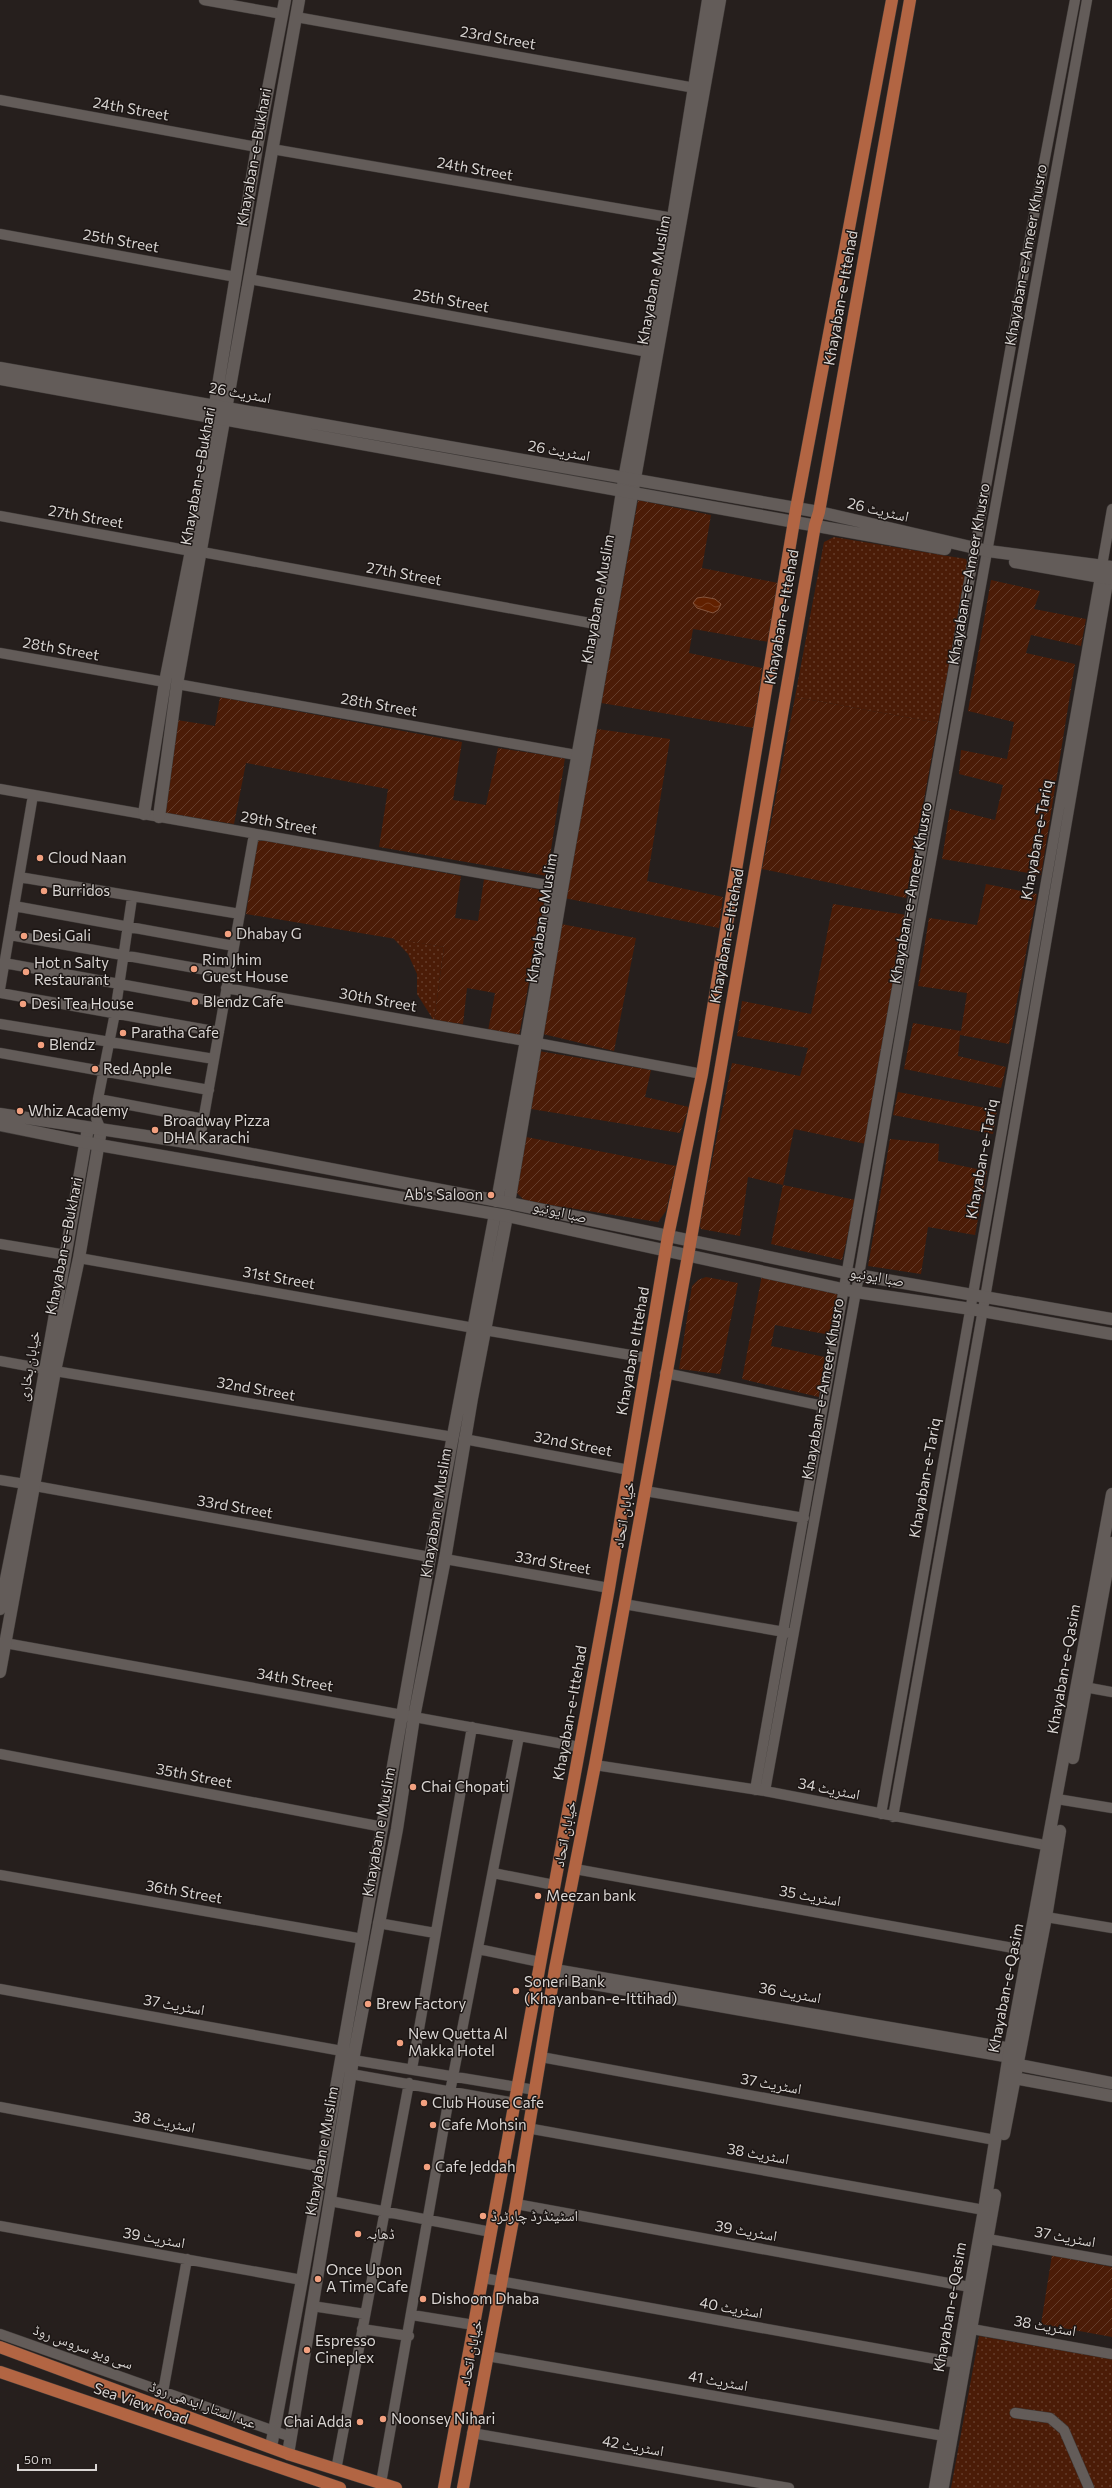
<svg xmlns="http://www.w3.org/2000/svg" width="1112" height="2488" font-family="Commissioner,'Noto Naskh Arabic',sans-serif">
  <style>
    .grass { fill: url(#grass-dots) }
    .garden { fill: url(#garden-furrows) }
    .water { fill: url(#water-waves); stroke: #85563f }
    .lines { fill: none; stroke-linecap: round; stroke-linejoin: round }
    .minor-casing { stroke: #3f3a38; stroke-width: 11 }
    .tertiary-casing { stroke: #3f3a38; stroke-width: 13 }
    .secondary-casing { stroke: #3f3a38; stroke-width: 13 }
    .primary-casing { stroke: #3f3a38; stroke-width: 13 }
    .minor { stroke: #635c59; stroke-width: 10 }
    .tertiary { stroke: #635c59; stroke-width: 12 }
    .secondary { stroke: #635c59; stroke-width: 12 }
    .primary { stroke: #b26543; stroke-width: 12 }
    .poi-dot { fill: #f2a07f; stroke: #1c1614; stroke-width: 1.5 }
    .labels { text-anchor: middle; stroke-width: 3; stroke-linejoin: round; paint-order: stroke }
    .street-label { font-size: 15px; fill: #d9d5d3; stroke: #1c1614 }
    .poi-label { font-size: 15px; fill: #d9d5d3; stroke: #1c1614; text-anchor: start }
  </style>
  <defs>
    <pattern id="grass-dots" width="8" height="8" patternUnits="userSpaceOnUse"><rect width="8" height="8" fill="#4b1c07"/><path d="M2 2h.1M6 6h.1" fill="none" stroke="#643c2a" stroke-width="1.8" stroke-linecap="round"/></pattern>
    <pattern id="garden-furrows" width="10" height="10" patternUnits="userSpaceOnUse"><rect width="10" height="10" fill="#4b1c07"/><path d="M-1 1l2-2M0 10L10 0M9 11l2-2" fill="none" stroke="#643c2a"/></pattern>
    <pattern id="water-waves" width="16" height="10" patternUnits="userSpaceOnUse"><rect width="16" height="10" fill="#612000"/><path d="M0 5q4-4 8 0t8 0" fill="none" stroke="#774024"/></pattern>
  </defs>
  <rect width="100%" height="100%" fill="#261f1d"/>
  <path class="grass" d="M834,537L966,559L968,566L938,723L795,697L824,542Z
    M393,938L444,947L434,1021L417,994V974L408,954Z
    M979,2336L1112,2359V2488H951Z"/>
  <path class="garden" d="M638,500L711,515L702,568L778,583L769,642L693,629L689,653L762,668L754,728L601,703Z
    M991,580L1040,591L1034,609L1086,619L1081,646L1031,635L1026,653L1075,664L1041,875L942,859L950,809L995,820L1003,785L959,774L961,750L1007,759L1014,722L968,711Z
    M220,697L462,742L453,800L486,805L498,748L565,758L547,876L379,847L388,789L246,763L234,824L164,813L177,720L215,726Z
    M795,697L938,723L906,898L762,869Z
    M597,729L670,739L647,881L723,897L719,928L564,898Z
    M257,838L461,876L455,918L478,921L484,879L546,891L519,1036L488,1031L495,993L467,988L463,1024L434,1021L444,947L246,914Z
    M986,884L1037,894L1009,1044L960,1035L958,1056L1006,1067L1001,1088L904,1069L913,1023L961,1031L967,993L918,986L929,918L977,925Z
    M833,904L907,915L866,1144L794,1129L783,1185L856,1200L842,1260L771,1244L783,1185L748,1177L740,1236L701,1229L699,1224L732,1063L800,1076L808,1048L737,1036L742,1001L811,1014Z
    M561,924L636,938L614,1051L543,1034Z
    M539,1051L651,1070L645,1097L689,1107L680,1133L531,1109Z
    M898,1092L997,1110L993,1134L893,1115Z
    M526,1137L676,1166L666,1211L658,1222L525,1201L515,1191Z
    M890,1139L939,1144L938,1161L987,1171L975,1235L928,1227L921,1274L868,1266Z
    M762,1275L839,1292L831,1335L775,1325L771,1346L825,1357L819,1397L742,1379Z
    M706,1277L738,1283L720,1374L679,1369L692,1286L698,1280Z
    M1052,2255L1112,2267V2337L1041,2324Z"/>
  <path class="water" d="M704,597L715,599L721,604L718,610L713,613L697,608L693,603L697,598Z"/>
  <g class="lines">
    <defs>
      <path id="minor" d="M204,0L282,14
        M296,17L695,88
        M0,100L257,147
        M272,149L673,218
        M0,234L236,277
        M249,279L648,352
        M0,516L191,551
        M202,552L601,625
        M0,653L165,682
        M177,684L576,755
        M0,789L553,886
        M19,877L240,914
        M14,906L234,946
        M10,935L229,974
        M4,963L224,1003
        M226,988L525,1041
        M0,989L33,795
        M0,993L219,1032
        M0,1024L214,1059
        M537,1043L702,1074
        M0,1053L209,1090
        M98,1099L204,1119
        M101,1130L96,1118L98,1099L115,1013L132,898
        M199,1144L254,834
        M0,1244L66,1255
        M79,1258L474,1328
        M484,1330L648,1358
        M0,1361L44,1369
        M55,1371L453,1437
        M665,1373L823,1406
        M464,1439L629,1470
        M0,1480L25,1484
        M35,1486L430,1557
        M645,1491L804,1518
        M445,1559L609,1588
        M624,1604L790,1633
        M5,1643L580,1747
        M1079,1686L1112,1692
        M0,1754L383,1827
        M595,1765L765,1791L1055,1847
        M755,1790L1033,221L1075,0
        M765,1791L859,1275L912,966L1087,0
        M1057,1799L1112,1808
        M881,1814L1112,509
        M893,1817L985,1298L1110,571
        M575,1869L1035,1952
        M493,1873L554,1885
        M0,1875L363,1939
        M1046,1917L1112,1928
        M378,1923L435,1933
        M478,1949L540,1962
        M555,1969L1018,2049
        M554,1978L1016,2059
        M0,1989L342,2051
        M541,2057L995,2140
        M353,2060L535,2090
        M412,2069L472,1727
        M351,2074L532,2106
        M0,2107L322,2167
        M527,2128L984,2210
        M330,2201L491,2232
        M516,2204L970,2287
        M0,2226L302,2280
        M988,2239L1112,2261
        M483,2278L957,2363
        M312,2306L365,2314
        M412,2315L474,2325
        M362,2329L409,2336
        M972,2329L1112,2354
        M0,2334L291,2437
        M487,2356L944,2436
        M163,2392L187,2259
        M1015,2413L1050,2418L1064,2430L1089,2488
        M472,2433L789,2488
        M336,2470L409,2083
        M381,2483L450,2092L519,1736"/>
      <path id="tertiary" d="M144,814L165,682L191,551L257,147L285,0
        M159,817L177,684L299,0
        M497,1201L601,625L624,479L673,218L708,0
        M509,1203L562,889L720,0
        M0,1609L25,1484L88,1128
        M0,1672L55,1371L79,1258L101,1130
        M1073,1758L1112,1543
        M1009,2063L1112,2083
        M1009,2077L1112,2096
        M1004,2134L1046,1917L1060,1831
        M271,2447L302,2280L430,1557L495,1214
        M288,2454L353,2060L397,1829L414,1717L445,1559L472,1398L507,1216
        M943,2486L995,2195
        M935,2488L984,2210L1010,2048L1112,1494"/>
      <path id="secondary" d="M0,368L819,512L988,551L1112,567
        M0,379L945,549
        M1015,562L1112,579
        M0,1114L199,1144L509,1203L846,1273L1112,1319
        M0,1125L99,1145L507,1216L856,1292L971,1309L1112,1334"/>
      <path id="primary" d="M0,2347L288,2454L396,2488
        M0,2372L340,2488
        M444,2488L609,1588L668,1236L702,1074L796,509L892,0
        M463,2488L516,2204L555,1969L595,1765L688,1256L815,525L819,512L910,0"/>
    </defs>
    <use href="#minor" class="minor-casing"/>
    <use href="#tertiary" class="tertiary-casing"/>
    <use href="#secondary" class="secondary-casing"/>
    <use href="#primary" class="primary-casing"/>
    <use href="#minor" class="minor"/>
    <use href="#tertiary" class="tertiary"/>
    <use href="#secondary" class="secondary"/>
    <use href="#primary" class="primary"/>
  </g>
  <g class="poi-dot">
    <circle cx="40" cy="858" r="4"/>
    <circle cx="44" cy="891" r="4"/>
    <circle cx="228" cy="934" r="4"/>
    <circle cx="24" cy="936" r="4"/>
    <circle cx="194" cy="969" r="4"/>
    <circle cx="26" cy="972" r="4"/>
    <circle cx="195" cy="1002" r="4"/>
    <circle cx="23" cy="1004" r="4"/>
    <circle cx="123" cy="1033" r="4"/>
    <circle cx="41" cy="1045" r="4"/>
    <circle cx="95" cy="1069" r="4"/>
    <circle cx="20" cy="1111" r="4"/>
    <circle cx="155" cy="1130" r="4"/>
    <circle cx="491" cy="1195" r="4"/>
    <circle cx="413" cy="1787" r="4"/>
    <circle cx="538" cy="1896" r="4"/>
    <circle cx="516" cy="1991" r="4"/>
    <circle cx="368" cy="2004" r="4"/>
    <circle cx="400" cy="2043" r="4"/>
    <circle cx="424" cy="2103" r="4"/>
    <circle cx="433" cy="2125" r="4"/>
    <circle cx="427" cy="2167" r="4"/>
    <circle cx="483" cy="2216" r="4"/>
    <circle cx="358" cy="2234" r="4"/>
    <circle cx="318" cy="2279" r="4"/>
    <circle cx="423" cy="2299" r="4"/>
    <circle cx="307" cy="2350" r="4"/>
    <circle cx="383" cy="2419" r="4"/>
    <circle cx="360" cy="2422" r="4"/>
  </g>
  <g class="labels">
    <g class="street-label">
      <text transform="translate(498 38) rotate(10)" y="5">23rd Street</text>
      <text transform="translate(131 109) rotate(10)" y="5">24th Street</text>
      <text transform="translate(254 157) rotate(-80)" y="5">Khayaban-e-Bukhari</text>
      <text transform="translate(475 169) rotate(10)" y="5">24th Street</text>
      <text transform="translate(121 241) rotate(10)" y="5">25th Street</text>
      <text transform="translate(1026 255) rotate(-80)" y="5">Khayaban-e-Ameer Khusro</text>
      <text transform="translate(654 280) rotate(-80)" y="5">Khayaban e Muslim</text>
      <text transform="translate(841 298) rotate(-80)" y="5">Khayaban-e-Ittehad</text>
      <text transform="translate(451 301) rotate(10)" y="5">25th Street</text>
      <text transform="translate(240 393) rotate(10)" y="5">اسٹریٹ 26</text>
      <text transform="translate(559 451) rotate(10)" y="5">اسٹریٹ 26</text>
      <text transform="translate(198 476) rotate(-80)" y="5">Khayaban-e-Bukhari</text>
      <text transform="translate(878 510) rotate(13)" y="5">اسٹریٹ 26</text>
      <text transform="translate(86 517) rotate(10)" y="5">27th Street</text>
      <text transform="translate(404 574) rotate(10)" y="5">27th Street</text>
      <text transform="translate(969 574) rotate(-80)" y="5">Khayaban-e-Ameer Khusro</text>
      <text transform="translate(598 599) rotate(-80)" y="5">Khayaban e Muslim</text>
      <text transform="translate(782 617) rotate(-80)" y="5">Khayaban-e-Ittehad</text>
      <text transform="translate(61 649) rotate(10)" y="5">28th Street</text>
      <text transform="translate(379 705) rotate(10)" y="5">28th Street</text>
      <text transform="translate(279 823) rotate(10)" y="5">29th Street</text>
      <text transform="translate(1037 840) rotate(-80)" y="5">Khayaban-e-Tariq</text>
      <text transform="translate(911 893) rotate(-80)" y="5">Khayaban-e-Ameer Khusro</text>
      <text transform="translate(542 918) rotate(-81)" y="5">Khayaban e Muslim</text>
      <text transform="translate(727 936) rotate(-80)" y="5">Khayaban-e-Ittehad</text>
      <text transform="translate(378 1000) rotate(10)" y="5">30th Street</text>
      <text transform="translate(982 1159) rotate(-80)" y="5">Khayaban-e-Tariq</text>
      <text transform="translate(560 1212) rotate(13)" y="5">صبا ایونیو</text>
      <text transform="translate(64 1246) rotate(-79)" y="5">Khayaban-e-Bukhari</text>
      <text transform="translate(877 1277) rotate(10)" y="5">صبا ایونیو</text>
      <text transform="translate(279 1278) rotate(10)" y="5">31st Street</text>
      <text transform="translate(633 1351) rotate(-80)" y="5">Khayaban e Ittehad</text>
      <text transform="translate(29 1366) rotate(-80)" y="5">خیابان بخاری</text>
      <text transform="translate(256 1389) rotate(10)" y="5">32nd Street</text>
      <text transform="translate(823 1389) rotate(-80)" y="5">Khayaban-e-Ameer Khusro</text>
      <text transform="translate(573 1444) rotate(11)" y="5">32nd Street</text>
      <text transform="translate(925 1478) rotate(-80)" y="5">Khayaban-e-Tariq</text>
      <text transform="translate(235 1507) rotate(10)" y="5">33rd Street</text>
      <text transform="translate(436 1513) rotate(-81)" y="5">Khayaban e Muslim</text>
      <text transform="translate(624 1515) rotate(-80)" y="5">خیابان اتحاد</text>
      <text transform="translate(553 1563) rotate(10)" y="5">33rd Street</text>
      <text transform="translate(1064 1669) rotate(-80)" y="5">Khayaban-e-Qasim</text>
      <text transform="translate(295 1680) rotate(10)" y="5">34th Street</text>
      <text transform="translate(570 1713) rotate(-80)" y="5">Khayaban-e-Ittehad</text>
      <text transform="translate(194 1776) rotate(11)" y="5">35th Street</text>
      <text transform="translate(829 1789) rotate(11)" y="5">اسٹریٹ 34</text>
      <text transform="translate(379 1832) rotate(-80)" y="5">Khayaban e Muslim</text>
      <text transform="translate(565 1834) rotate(-79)" y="5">خیابان اتحاد</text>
      <text transform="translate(184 1892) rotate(10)" y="5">36th Street</text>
      <text transform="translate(810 1896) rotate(10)" y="5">اسٹریٹ 35</text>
      <text transform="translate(1006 1988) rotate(-79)" y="5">Khayaban-e-Qasim</text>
      <text transform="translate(790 1993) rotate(10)" y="5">اسٹریٹ 36</text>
      <text transform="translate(174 2005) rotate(10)" y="5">اسٹریٹ 37</text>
      <text transform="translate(771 2084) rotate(10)" y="5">اسٹریٹ 37</text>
      <text transform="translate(164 2122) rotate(11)" y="5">اسٹریٹ 38</text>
      <text transform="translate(322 2151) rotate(-80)" y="5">Khayaban e Muslim</text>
      <text transform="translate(758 2154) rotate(10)" y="5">اسٹریٹ 38</text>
      <text transform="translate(746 2231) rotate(10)" y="5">اسٹریٹ 39</text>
      <text transform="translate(1065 2237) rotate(10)" y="5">اسٹریٹ 37</text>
      <text transform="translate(154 2238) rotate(10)" y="5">اسٹریٹ 39</text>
      <text transform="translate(950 2307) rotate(-80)" y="5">Khayaban-e-Qasim</text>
      <text transform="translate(731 2308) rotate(10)" y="5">اسٹریٹ 40</text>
      <text transform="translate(1045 2326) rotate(10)" y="5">اسٹریٹ 38</text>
      <text transform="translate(83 2347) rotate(20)" y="5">سی ویو سروس روڈ</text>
      <text transform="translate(471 2353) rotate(-79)" y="5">خیابان اتحاد</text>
      <text transform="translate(718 2381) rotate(10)" y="5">اسٹریٹ 41</text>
      <text transform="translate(141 2404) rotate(19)" y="5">Sea View Road</text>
      <text transform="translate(203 2405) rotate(20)" y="5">عبد الستار ایدھی روڈ</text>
      <text transform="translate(633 2446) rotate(10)" y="5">اسٹریٹ 42</text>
    </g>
    <g class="poi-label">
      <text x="48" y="863">Cloud Naan</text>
      <text x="52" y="896">Burridos</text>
      <text x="236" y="939">Dhabay G</text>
      <text x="32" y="941">Desi Gali</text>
      <text x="202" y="965">Rim Jhim<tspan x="202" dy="17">Guest House</tspan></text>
      <text x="34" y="968">Hot n Salty<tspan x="34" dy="17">Restaurant</tspan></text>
      <text x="203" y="1007">Blendz Cafe</text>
      <text x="31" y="1009">Desi Tea House</text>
      <text x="131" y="1038">Paratha Cafe</text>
      <text x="49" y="1050">Blendz</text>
      <text x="103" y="1074">Red Apple</text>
      <text x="28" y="1116">Whiz Academy</text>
      <text x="163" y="1126">Broadway Pizza<tspan x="163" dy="17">DHA Karachi</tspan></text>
      <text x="483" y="1200" text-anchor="end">Ab's Saloon</text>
      <text x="421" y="1792">Chai Chopati</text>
      <text x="546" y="1901">Meezan bank</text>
      <text x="524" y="1987">Soneri Bank<tspan x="524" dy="17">(Khayanban-e-Ittihad)</tspan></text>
      <text x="376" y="2009">Brew Factory</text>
      <text x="408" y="2039">New Quetta Al<tspan x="408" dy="17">Makka Hotel</tspan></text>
      <text x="432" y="2108">Club House Cafe</text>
      <text x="441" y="2130">Cafe Mohsin</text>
      <text x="435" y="2172">Cafe Jeddah</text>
      <text x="491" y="2221">اسٹینڈرڈ چارٹرڈ</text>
      <text x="366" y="2239">ڈھابہ</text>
      <text x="326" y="2275">Once Upon<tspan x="326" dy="17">A Time Cafe</tspan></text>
      <text x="431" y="2304">Dishoom Dhaba</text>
      <text x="315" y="2346">Espresso<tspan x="315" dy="17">Cineplex</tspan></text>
      <text x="391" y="2424">Noonsey Nihari</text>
      <text x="352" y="2427" text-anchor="end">Chai Adda</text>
    </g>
  </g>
  <path d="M18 2464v6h78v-6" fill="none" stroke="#d9d5d3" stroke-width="2"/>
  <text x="24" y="2464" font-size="12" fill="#d9d5d3" stroke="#1c1614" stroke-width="3" paint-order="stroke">50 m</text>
</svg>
